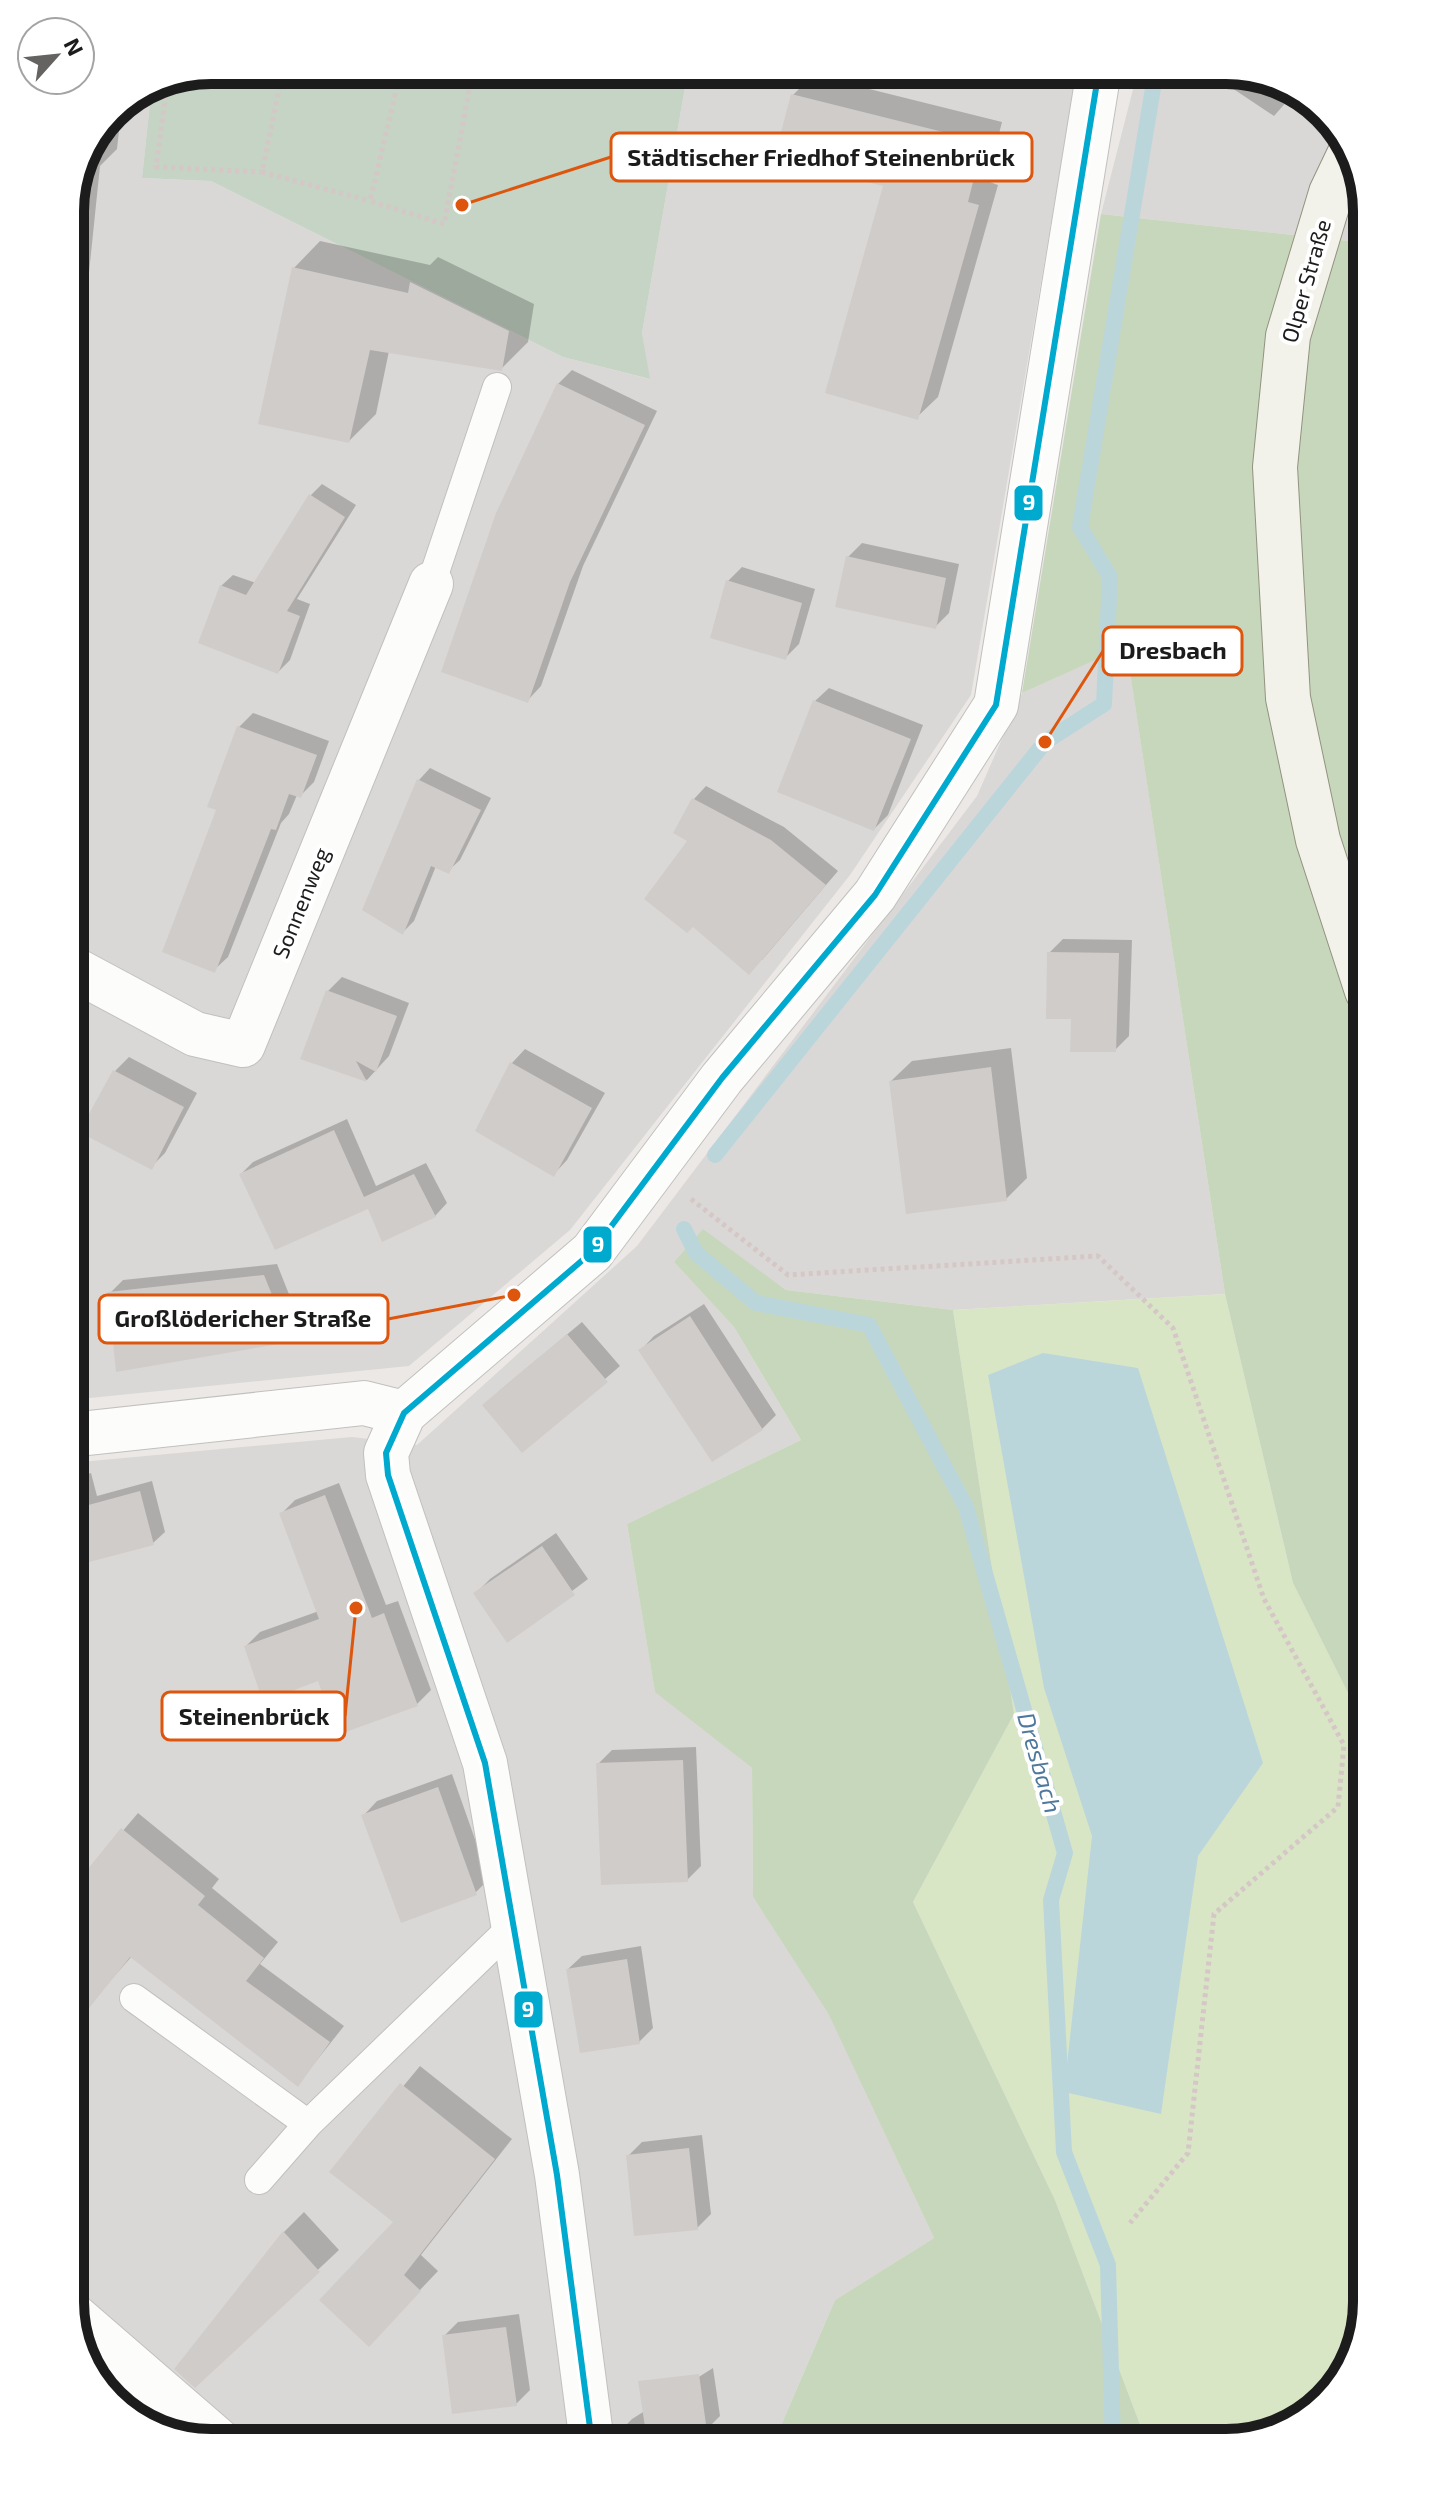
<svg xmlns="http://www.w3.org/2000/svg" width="1437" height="2513" font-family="'Exo 2',sans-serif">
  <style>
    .residential { fill: #dad8d6 }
    .grass { fill: #d9e6c6 }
    .forest { fill: #c7d7bc }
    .cemetery { fill: #c5d4c4 }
    .water { fill: #bbd6db }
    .shadow { fill: #0003 }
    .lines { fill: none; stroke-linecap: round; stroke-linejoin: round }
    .stream { stroke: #bbd6db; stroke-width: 16 }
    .building { fill: #d0ccca }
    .lane-casing { stroke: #c2c0bf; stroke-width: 30 }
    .street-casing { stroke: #c2c0bf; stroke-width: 46 }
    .secondary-casing { stroke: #92927f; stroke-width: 46 }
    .path { stroke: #d4c7c6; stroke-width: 5; stroke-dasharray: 4 4; stroke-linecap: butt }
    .lane { stroke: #fcfcfb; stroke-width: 28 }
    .street { stroke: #fcfcfb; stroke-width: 44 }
    .secondary { stroke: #f2f1ea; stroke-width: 44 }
    .bus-1-casing { stroke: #fff; stroke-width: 12 }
    .bus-1 { stroke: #00a9ce; stroke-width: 6 }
    .labels { text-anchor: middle; stroke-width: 8; stroke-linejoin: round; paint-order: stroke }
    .street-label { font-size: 22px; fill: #1c1c1c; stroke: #fff }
    .water-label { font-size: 24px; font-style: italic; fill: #4e799d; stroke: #fff }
    .rim { fill: none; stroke: #1c1c1c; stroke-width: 10 }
    .leader { fill: none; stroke: #de560d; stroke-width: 3 }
    .callout-dot { fill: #de560d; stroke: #fff; stroke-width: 3 }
    .callout { fill: #fff; stroke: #de560d; stroke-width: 3 }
    .callout-label { font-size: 24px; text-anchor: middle; font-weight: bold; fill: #1c1c1c }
    .line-badge { stroke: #fff; stroke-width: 3 }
    .badge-label { font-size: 22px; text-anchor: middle; font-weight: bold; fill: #fff }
  </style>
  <rect width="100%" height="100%" fill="#ebe8e5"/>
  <path class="residential" d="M688,70H1077L971,695L850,875L570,1230L409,1366L70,1400V202L112,111L152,84L142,178L211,181L563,357L649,379L642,333Z
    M1138,70H1236L1305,94L1353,149L1367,211V243L1101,214Z
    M1126,645L1225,1294L953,1310L786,1290L703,1230L674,1262L734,1327L801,1440L627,1524L655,1691L752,1768L753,1897L828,2012L934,2238L835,2300L777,2435V2443H202L132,2419L84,2364L70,2302V1463L352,1437L417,1445L637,1246L977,796L1022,693Z"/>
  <path class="grass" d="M1225,1294L1293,1583L1367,1731V2303L1344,2380L1288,2429L1226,2443H1147L1055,2200L913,1902L1014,1714L953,1310Z"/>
  <path class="forest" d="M1101,214L1367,243V1731L1293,1583L1225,1294L1126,646L1022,693Z
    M703,1229L786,1290L953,1310L1014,1714L913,1902L1055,2200L1147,2443H777V2435L835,2300L934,2238L828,2013L753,1897L752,1768L655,1692L627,1524L801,1440L734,1327L674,1262Z"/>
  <path class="cemetery" d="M211,70H688L642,333L650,379L563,357L211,181L142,178L152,84Z"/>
  <path class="water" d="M1043,1353L1138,1368L1263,1763L1198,1856L1161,2114L1064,2092L1092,1836L1044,1688L988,1375Z"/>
  <path class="shadow" d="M1218,70H1236L1296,91L1274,116L1214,76Z
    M813,75L1002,122L987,181L998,185L938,397L917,417L886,185L793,95Z
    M132,98L129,113L120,122L117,149L100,166L82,341L70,352V202L112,111Z
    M320,241L430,265L438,257L534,304L528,342L501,369L389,351L376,414L349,441L294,268Z
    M572,370L657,411L583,566L541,686L528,700L558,384Z
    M322,484L356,505L297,599L310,604L290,660L278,672L221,586L233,575L256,583L310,496Z
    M862,543L959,564L949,613L935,627L848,557Z
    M1367,562V588L1363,566Z
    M742,567L815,589L799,644L785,658L728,581Z
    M829,688L923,725L888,815L874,829L815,701Z
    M253,713L329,741L314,782L300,796L297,795L289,814L281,823L228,957L214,970L219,809L239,727Z
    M430,768L491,798L460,860L448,871L436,866L414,921L402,933L419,780Z
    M706,786L784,827L838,871L762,960L690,840L694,799Z
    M1063,939L1132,940L1129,1036L1115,1050L1074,1017L1049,953Z
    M342,977L409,1003L389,1056L367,1080L303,1058L328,991Z
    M1011,1048L1027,1178L1006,1199L891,1081L912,1061Z
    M525,1049L605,1093L567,1160L554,1174L512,1063Z
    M129,1057L197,1093L165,1153L151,1167L115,1071Z
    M347,1119L376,1186L426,1163L447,1203L435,1216L369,1206L241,1174L253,1162Z
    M70,1260L81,1266L70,1285Z
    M277,1264L302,1327L290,1340L110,1293L123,1280Z
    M704,1304L776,1415L762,1429L641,1350L654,1336Z
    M582,1322L620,1366L523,1450L499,1391Z
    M91,1473L97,1496L152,1481L165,1532L153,1543L70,1565V1479Z
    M339,1483L386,1605L398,1601L431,1690L417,1704L320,1679L246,1646L260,1632L319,1611L281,1514L295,1500Z
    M556,1533L588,1579L507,1640L476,1593L490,1579Z
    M696,1747L701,1866L687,1880L598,1764L612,1750Z
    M452,1774L489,1879L475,1893L364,1815L377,1801Z
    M138,1813L219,1879L212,1888L278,1942L260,1964L344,2026L298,2084L132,1956L82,2013L70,2003V1881L76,1886Z
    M641,1946L653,2028L639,2042L568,1969L582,1956Z
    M420,2066L512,2139L421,2255L438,2271L387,2325L396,2222L332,2172Z
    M70,2088L78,2094L70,2106Z
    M702,2135L711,2214L697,2228L628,2156L642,2142Z
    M304,2212L339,2250L195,2385L284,2232Z
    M519,2314L530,2390L516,2404L444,2336L458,2322Z
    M713,2368L720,2416L706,2430L618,2442V2433L632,2419Z"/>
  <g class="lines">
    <path class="stream" d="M715,1155L1045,742L1104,704L1110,577L1080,527L1156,70
      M684,1229L696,1253L756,1303L869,1325L966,1507L1065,1853L1051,1900L1064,2152L1108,2265L1113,2443"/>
  </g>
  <path class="building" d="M791,94L983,142L968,202L979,205L918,420L825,393L883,186L774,159Z
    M292,267L408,293L410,282L509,331L502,371L370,350L349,443L258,424Z
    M557,383L645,425L570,582L528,703L441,672L496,513Z
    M309,494L345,517L287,611L300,616L278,674L198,643L220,585L246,595Z
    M846,556L946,578L936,629L835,607Z
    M726,580L802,603L786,660L710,638Z
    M813,700L911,739L874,831L777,792Z
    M237,726L317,755L301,798L289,794L276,830L271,829L215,973L162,952L216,810L207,807Z
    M417,779L481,810L449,874L431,866L403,935L362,910Z
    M692,798L771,840L826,885L749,975L693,927L687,933L644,899L687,841L673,833Z
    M1047,952L1119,953L1116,1052H1070L1071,1019H1046Z
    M326,990L397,1016L376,1072L356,1061L367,1082L300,1059Z
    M510,1062L592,1108L554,1177L475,1131Z
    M991,1067L1007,1201L906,1214L889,1081Z
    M113,1070L184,1107L152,1170L79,1132Z
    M334,1130L364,1197L414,1174L436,1217L382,1242L368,1209L275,1250L239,1174Z
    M264,1275L291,1342L116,1372L108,1292Z
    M690,1316L763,1430L712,1462L638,1350Z
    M567,1334L608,1382L522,1453L482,1405Z
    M140,1491L154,1545L70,1567V1510Z
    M325,1495L372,1618L384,1613L418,1706L337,1735L318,1681L263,1702L244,1646L319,1619L279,1513Z
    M542,1546L575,1595L507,1643L473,1593Z
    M683,1760L688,1882L601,1885L596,1763Z
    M438,1787L477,1895L401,1923L361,1815Z
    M121,1828L205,1896L198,1905L264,1958L246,1981L330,2042L298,2087L130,1957L70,2032V1891Z
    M627,1959L640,2044L580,2053L566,1969Z
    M400,2083L495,2159L404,2275L421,2291L369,2347L319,2300L393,2222L329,2172Z
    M689,2148L698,2230L634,2236L626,2155Z
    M283,2231L320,2272L195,2388L174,2369Z
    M506,2327L517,2406L452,2414L442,2335Z
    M699,2374L707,2432L647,2440L638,2381Z"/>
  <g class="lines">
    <defs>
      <path id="lane" d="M431,584L497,387
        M134,1998L308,2124
        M259,2180L308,2124L515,1924"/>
      <path id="street" d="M70,967L195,1034L243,1045L431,584
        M70,1435L364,1403L404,1413
        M73,2315L221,2443
        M592,2443L557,2175L485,1763L388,1475L386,1453L404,1413L592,1252L722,1078L875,895L996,705L1099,70"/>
      <path id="secondary" d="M1352,149L1331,193L1288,336L1275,467L1288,698L1318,840L1367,991"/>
    </defs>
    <use href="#lane" class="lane-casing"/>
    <use href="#street" class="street-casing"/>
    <use href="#secondary" class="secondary-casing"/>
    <path class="path" d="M283,70L262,172L370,201
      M401,70L370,201L444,224L473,70
      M168,79L156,167L262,172
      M691,1199L788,1275L1098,1256L1173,1328L1264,1599L1344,1745L1338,1807L1214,1914L1188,2153L1130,2223"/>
    <use href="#lane" class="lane"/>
    <use href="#street" class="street"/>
    <use href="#secondary" class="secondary"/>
    <defs>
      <path id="bus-1" d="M592,2443L557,2175L485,1763L388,1475L386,1453L404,1413L592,1252L722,1078L875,895L996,705L1099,70"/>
    </defs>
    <use href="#bus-1" class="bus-1-casing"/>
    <use href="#bus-1" class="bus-1"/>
  </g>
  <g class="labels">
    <g class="street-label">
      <text transform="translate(1306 281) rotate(-74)" y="8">Olper Straße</text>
      <text transform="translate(301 903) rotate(-68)" y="8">Sonnenweg</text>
    </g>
    <g class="water-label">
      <text transform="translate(1039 1763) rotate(74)" y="8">Dresbach</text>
    </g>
  </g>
  <path d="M0 0H1437V2513H0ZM211 84H1226A127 127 0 0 1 1353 211V2302A127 127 0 0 1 1226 2429H211A127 127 0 0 1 84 2302V211A127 127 0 0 1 211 84Z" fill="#fff" fill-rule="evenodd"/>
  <path class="rim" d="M211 84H1226A127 127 0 0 1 1353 211V2302A127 127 0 0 1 1226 2429H211A127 127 0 0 1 84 2302V211A127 127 0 0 1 211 84Z"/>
  <path class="leader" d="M462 205L611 157M1045 742L1103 651M514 1295L388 1319M356 1608L345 1716"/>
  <g class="callout-dot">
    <circle cx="462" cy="205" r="8"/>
    <circle cx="1045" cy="742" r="8"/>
    <circle cx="514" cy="1295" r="8"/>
    <circle cx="356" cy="1608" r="8"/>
  </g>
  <g class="callout">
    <rect x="611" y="133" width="421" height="48" rx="8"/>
    <rect x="1103" y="627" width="139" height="48" rx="8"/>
    <rect x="99" y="1295" width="289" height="48" rx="8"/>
    <rect x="162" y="1692" width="183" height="48" rx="8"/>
  </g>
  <g class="callout-label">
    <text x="821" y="166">Städtischer Friedhof Steinenbrück</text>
    <text x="1173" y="659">Dresbach</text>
    <text x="243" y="1327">Großlödericher Straße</text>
    <text x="254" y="1725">Steinenbrück</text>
  </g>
  <g class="line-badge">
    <rect x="1013" y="484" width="31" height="38" rx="8" fill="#00a9ce"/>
    <rect x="582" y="1225" width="31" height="39" rx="8" fill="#00a9ce"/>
    <rect x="513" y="1990" width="31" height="39" rx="8" fill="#00a9ce"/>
  </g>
  <g class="badge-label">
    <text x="1029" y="510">9</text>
    <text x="598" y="1252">9</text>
    <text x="528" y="2017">9</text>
  </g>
  <g transform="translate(56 56) rotate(63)"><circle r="38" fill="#ffffff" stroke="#a4a4a4" stroke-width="2"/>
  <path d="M0-6L14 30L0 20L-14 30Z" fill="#646362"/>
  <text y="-12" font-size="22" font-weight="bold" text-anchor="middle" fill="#1c1c1c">N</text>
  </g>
</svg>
